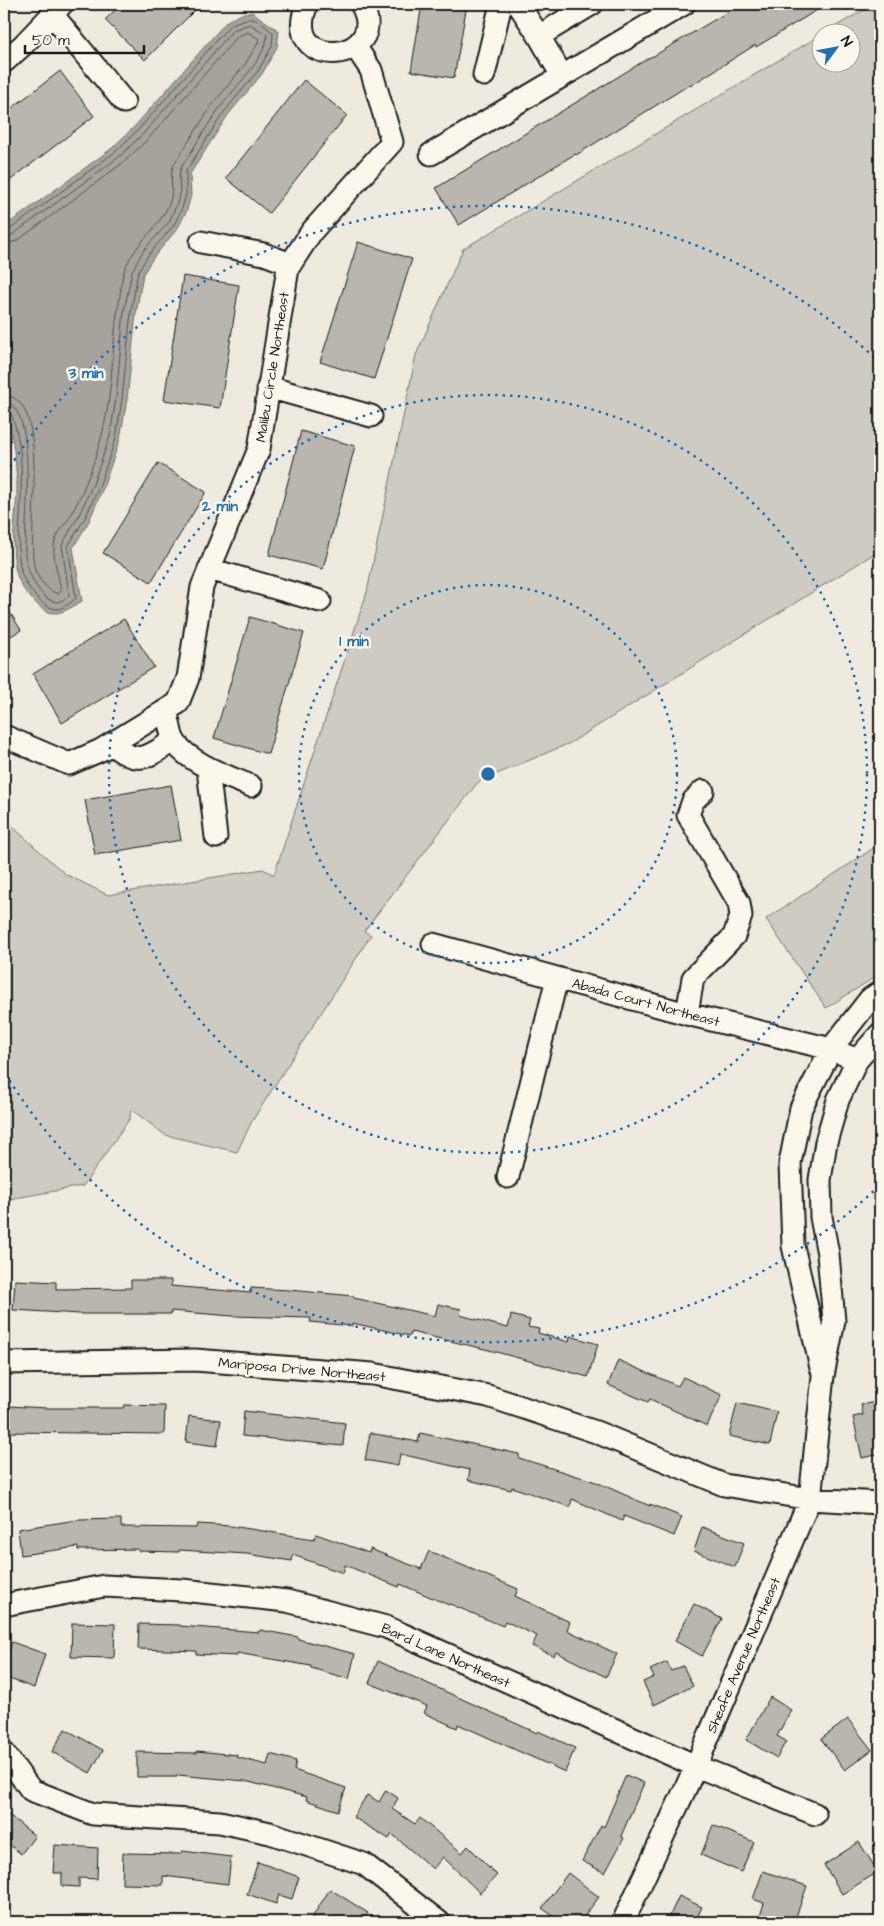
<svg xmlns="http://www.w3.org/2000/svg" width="884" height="1926" font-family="'Architects Daughter',sans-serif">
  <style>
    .green { fill: #ceccc2; stroke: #75746f }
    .water { fill: #a6a39d; stroke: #6f6d69 }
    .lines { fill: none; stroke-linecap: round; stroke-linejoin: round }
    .shore { stroke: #535250; stroke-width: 1 }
    .building { fill: #b9b6af; stroke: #1c1c1c }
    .minor-casing { stroke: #1c1c1c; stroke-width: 25 }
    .minor { stroke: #fbf7ec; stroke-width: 21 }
    .ring { fill: none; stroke: #1f6fb2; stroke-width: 2.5; stroke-dasharray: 2.5 5 }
    .labels { text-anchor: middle; stroke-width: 5; stroke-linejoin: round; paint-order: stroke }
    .street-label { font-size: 14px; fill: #1c1c1c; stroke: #fbf7ec }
    .centre { fill: #1f6fb2; stroke: #fbf7ec; stroke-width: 2.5 }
    .ring-label { font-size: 15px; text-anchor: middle; font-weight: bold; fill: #1f6fb2; stroke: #fbf7ec; stroke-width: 5; stroke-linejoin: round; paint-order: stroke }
  </style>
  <rect width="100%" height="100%" fill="#eeeadf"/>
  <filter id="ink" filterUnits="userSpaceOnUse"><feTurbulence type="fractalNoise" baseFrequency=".02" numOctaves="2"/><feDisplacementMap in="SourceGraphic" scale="10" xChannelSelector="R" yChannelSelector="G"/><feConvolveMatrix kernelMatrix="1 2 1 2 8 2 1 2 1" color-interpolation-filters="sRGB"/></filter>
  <g filter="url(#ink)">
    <path class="green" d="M874,4H880V550L570,743L478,782L364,931L371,935L252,1121L237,1152L165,1135L131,1109L130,1118L83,1186L4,1200V819L65,874L108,895L263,869L274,875L367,592L416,355L463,249L821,35L822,62H852V32H826Z
      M880,844V974L826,1008L766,919Z"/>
    <path class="water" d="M252,12L279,31L277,47L262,74L228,115L190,174L191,195L187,210L178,228L153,258L143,274L136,313L127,400L120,439L103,488L89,521L73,548L82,601C64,612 52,621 35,602C31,598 26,593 23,588C5,560 18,514 17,482C15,455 13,433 4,407V227L111,149L135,126L227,21L244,13Z"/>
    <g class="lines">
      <path class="shore" d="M4,231L9,230L115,152L139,129L230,25C252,15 255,17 273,33L272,46L258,71L224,112L186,171V195L182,208L174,225L149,254L138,272L131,312L122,399L116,438L99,487L85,518L68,546L76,598C72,602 63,609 57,609C42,609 24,584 21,571C17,553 19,536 20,518C22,483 24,444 10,411L4,408
        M4,237L12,235L119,157L144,133L233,30L250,24L267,35C267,58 231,91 219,109C205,128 194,148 181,168L179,174L180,194L176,206L169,222L143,251L132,271L124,311L116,398L110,436L93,484L79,515L62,545L69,595C48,619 26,573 25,554C24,529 39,404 4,402
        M4,244L17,241L124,162L149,138L238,36L248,32L258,38L259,41L246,63L213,104L174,164C168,177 175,191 169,204C159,228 136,243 126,266C122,275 121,286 120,296C111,342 114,390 102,435C95,461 85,489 72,513C67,523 55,534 54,546C53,560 59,577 61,591L58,594C48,591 38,579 35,570C25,538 53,396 4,395"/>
    </g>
    <path class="building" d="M121,4H201L145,60L105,20Z
      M422,4H467L454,78L411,71Z
      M741,4H827L756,47L755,45L690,86L689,85L576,155L575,154L459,225L436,188L652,56V57Z
      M60,71L94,116L4,185V114Z
      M304,80L347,115L269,213L226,178Z
      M358,242L412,259L374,379L320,362Z
      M183,276L239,285L220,408L164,400Z
      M301,431L355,446L323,569L269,555Z
      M158,463L206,492L151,582L103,553Z
      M4,603L21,630L4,640Z
      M250,617L304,633L268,754L214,738Z
      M124,619L154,667L62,723L33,674Z
      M171,785L181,840L95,855L85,800Z
      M15,1280L56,1282V1289L131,1288V1280H171V1286L251,1293V1288L289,1290L354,1296V1298L435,1316L438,1304L461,1309L460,1315L508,1328L511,1315L530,1320L528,1327L539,1329L538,1333L569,1342L570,1336L598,1344L588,1377L489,1350L411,1332L410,1336L352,1323V1326L310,1322L311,1318L232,1316L171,1311V1314H80L13,1310Z
      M618,1360L678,1386L683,1377L722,1395L707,1426L650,1399L648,1402L608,1385Z
      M880,1401V1454L862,1458L853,1417L863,1415L861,1405Z
      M737,1403L777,1412L770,1445L729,1436Z
      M124,1405L165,1406L164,1434L7,1432V1406L48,1408H123Z
      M244,1411L345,1423L343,1446L242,1436Z
      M189,1416L221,1420L217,1446L186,1442Z
      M370,1433L418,1442L420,1433L519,1454V1458L596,1482L650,1506V1504L682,1517L674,1536L624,1516L622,1521L572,1499L570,1507L512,1487L511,1490L468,1480L470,1470L400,1454L398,1466L365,1460Z
      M121,1519V1527L196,1528L197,1524L231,1526L314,1539L316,1534L369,1553L370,1549L421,1569L429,1551L518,1589L515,1596L570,1622L567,1630L617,1654L606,1677L556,1652L554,1656L532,1646L537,1636L505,1621L503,1626L450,1604L449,1605L400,1584L399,1587L345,1565L343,1573L293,1555L292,1561L247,1554L179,1550V1552L138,1551V1549L78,1550V1547L21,1555L18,1529L77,1520Z
      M702,1527L744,1543L735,1567L694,1551Z
      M694,1604L722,1619L702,1656L675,1641Z
      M72,1623L115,1624L114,1658L71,1657Z
      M139,1624L180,1625V1626L259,1632L260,1630L298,1637V1639L355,1654L349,1679L311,1668V1666L237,1653V1656L196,1654V1651L138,1649Z
      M12,1642L45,1654L34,1688L4,1677V1665Z
      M378,1661L537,1733L538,1731L575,1748L565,1772L458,1724L457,1728L424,1713L427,1706L369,1683Z
      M667,1662L671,1671L683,1666L693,1686L654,1705L643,1682L654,1677L650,1670Z
      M770,1697L791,1710L777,1736L786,1741L777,1758L746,1740Z
      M848,1719L872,1750L845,1770L821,1739Z
      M65,1729L103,1750L90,1773L52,1752Z
      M197,1751L237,1755L236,1757L267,1765L270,1754L296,1761L294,1770L346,1788L338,1811L306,1800L307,1797L245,1781L177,1775V1777H137V1752L197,1753Z
      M626,1775L644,1783L621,1836L624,1838L605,1873L582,1861L601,1825L604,1827Z
      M386,1790L398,1798L392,1809L415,1824L420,1818L462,1853L468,1846L497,1875L480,1893L443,1857L433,1869L392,1834L389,1839L353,1817L367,1795L379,1802Z
      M4,1811L35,1836L21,1854L4,1840Z
      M713,1825L754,1842L741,1872L701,1855Z
      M859,1842L878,1872L842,1894L824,1865Z
      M55,1845L98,1848L97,1879L79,1878V1887L62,1886V1873H53Z
      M182,1851L231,1857L228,1884L163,1876V1885L122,1884L123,1853L181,1854Z
      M258,1862L299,1877L292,1899L279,1895L276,1904L247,1894Z
      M763,1871L807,1886L794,1922H777L760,1916L764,1903L753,1899Z
      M568,1873L599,1897L580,1922H561L542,1908Z
      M330,1889L368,1913L362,1922H309Z
      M679,1896L702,1907L695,1922H667Z"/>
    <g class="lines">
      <defs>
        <path id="minor" d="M307,4C279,75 394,62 361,4
          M518,4L539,36L592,4
          M52,14L124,102
          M539,36L562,76
          M4,62L23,45L62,4
          M484,75L501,4
          M431,154L684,4
          M201,242L264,254L291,264
          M268,387L371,416
          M209,569L320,601
          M166,710C169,719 170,733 174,741C188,763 229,777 251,786
          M4,736L69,764L101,750L178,703L188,678L202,587L259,449L288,268L312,231L392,142L371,70L355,46
          M112,744C137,767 149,757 174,740
          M208,769L216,837
          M433,944L687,1014L831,1049L857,1060
          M687,1014L693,978L734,936L741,916L739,903L688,815L693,801L703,791
          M508,1177L557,978
          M4,1363L195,1360L373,1374L488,1396L596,1432L724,1485L810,1499L880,1503
          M821,1368L793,1246L790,1163L801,1108L831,1049L870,999L880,992
          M4,1605L104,1586L182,1590L287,1601L386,1627L696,1766L815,1814
          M4,1753L31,1790L93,1814L220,1822L270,1833L364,1864L439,1922
          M623,1922L696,1766L810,1499L823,1376L834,1321L828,1254L821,1217L820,1180L826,1142L838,1100L857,1060L880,1034"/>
      </defs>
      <use href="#minor" class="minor-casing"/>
      <use href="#minor" class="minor"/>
    </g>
  </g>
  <g class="ring">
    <circle cx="488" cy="774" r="189"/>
    <circle cx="488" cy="774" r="379"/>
    <path d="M879 1186A568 568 0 0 1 6 1075M6 473A568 568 0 0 1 879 362"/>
  </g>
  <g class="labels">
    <g class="street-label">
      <text transform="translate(272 367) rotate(-81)" y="5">Malibu Circle Northeast</text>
      <text transform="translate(646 1002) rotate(15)" y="5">Abada Court Northeast</text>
      <text transform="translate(302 1369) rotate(5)" y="5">Mariposa Drive Northeast</text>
      <text transform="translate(446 1655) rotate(24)" y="5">Bard Lane Northeast</text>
      <text transform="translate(743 1655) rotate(-67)" y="5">Sheafe Avenue Northeast</text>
    </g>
  </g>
  <circle cx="488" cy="774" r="8" class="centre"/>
  <g class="ring-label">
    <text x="86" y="378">3 min</text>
    <text x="220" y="511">2 min</text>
    <text x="354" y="646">1 min</text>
  </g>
  <rect width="884" height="1926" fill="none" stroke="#fbf7ec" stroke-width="20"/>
  <rect x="10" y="10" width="864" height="1906" fill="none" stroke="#1c1c1c" stroke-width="2" filter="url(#ink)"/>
  <g transform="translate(836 48) rotate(58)"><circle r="24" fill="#fbf7ec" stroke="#a29f99"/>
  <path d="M0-4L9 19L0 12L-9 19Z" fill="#1f6fb2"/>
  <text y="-8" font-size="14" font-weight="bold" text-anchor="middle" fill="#1c1c1c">N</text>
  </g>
  <path d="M25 45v8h119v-8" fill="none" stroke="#1c1c1c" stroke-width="2.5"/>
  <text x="32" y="45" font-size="15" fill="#1c1c1c" stroke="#fbf7ec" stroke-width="4" paint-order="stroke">50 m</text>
</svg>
